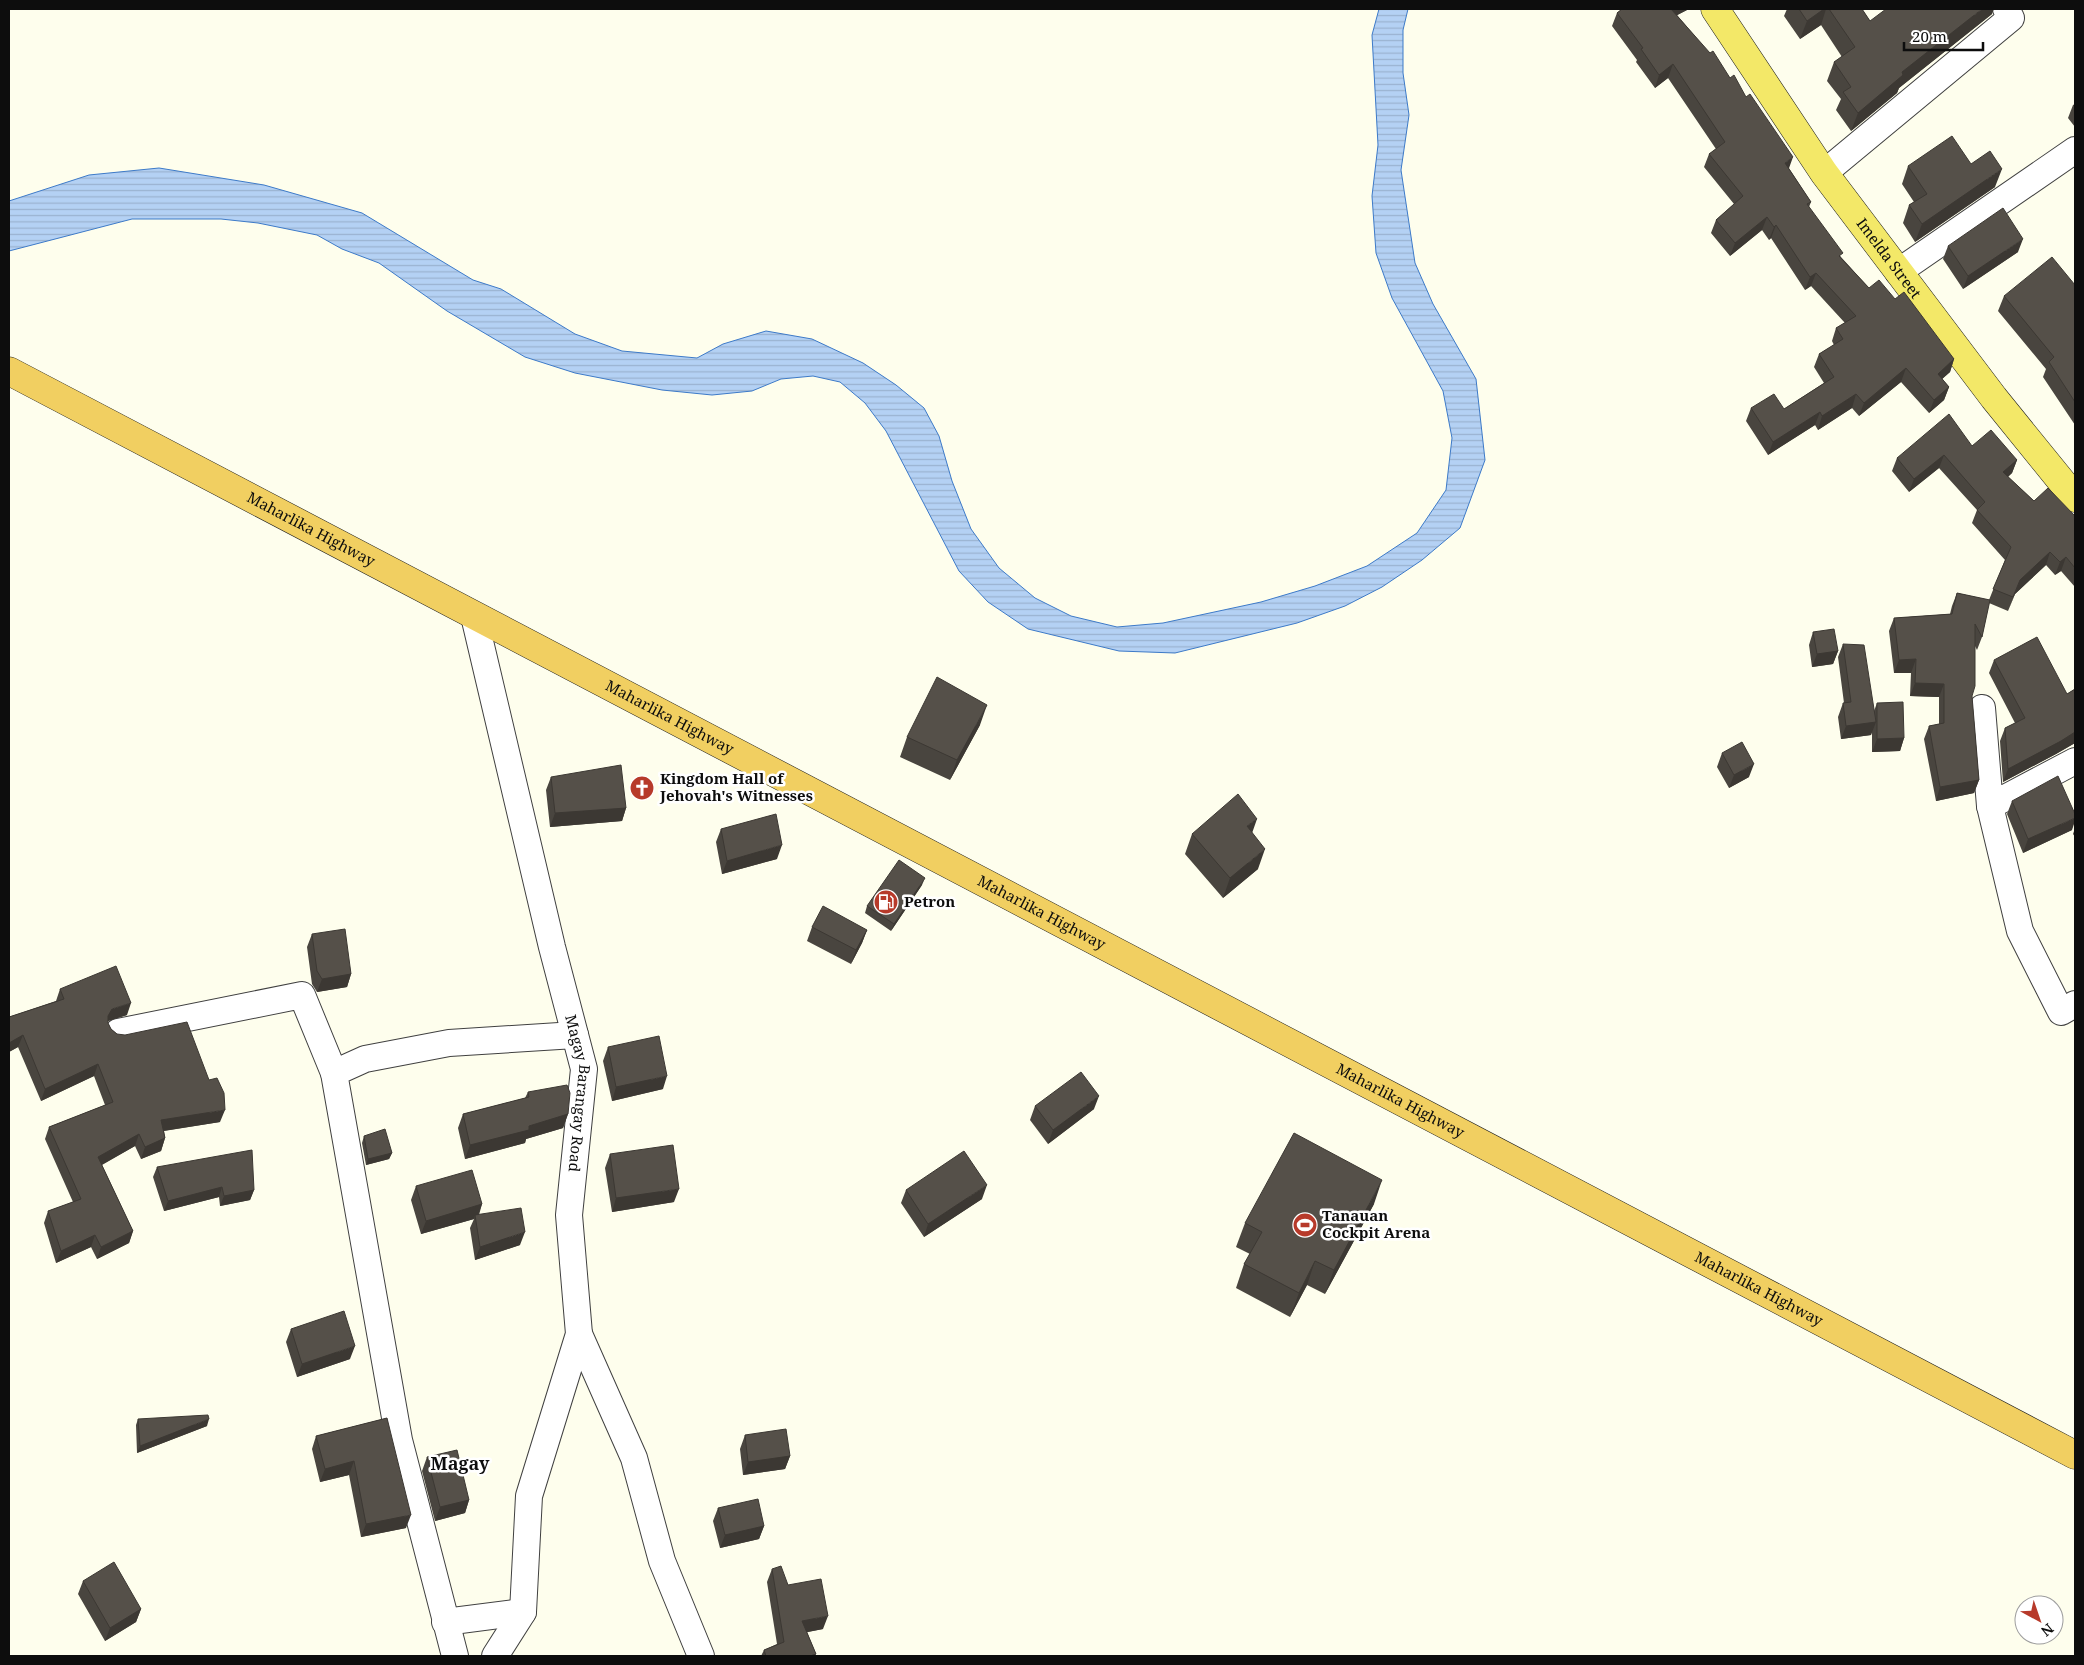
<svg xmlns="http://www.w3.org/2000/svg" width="2084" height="1665" font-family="'Noto Serif',serif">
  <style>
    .water { fill: url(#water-rules); stroke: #3d7ac8 }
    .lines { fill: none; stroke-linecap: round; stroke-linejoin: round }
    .minor-casing { stroke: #404040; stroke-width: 28 }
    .primary-casing { stroke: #1e1e1e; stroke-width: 29 }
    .trunk-casing { stroke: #1e1e1e; stroke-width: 29 }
    .minor { stroke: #fff; stroke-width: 26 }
    .primary { stroke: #f3e868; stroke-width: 28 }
    .trunk { stroke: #f1cf61; stroke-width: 28 }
    .wall { fill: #49453f }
    .shaded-wall { fill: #3c3833 }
    .building { fill: #555049; stroke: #3c3833 }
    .labels { text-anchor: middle; stroke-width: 5; stroke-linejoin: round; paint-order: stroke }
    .street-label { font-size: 15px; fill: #0d0d0d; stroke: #fff }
    .poi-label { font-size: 15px; font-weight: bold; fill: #0d0d0d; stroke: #fff; text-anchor: start }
    .quarter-label { font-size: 18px; font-weight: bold; fill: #0d0d0d; stroke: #fff }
  </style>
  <defs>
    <pattern id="water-rules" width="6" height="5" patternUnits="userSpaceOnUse" patternTransform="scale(1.25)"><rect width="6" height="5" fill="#b4d1f4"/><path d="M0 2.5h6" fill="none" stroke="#9ab2d0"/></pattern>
  </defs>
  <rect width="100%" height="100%" fill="#fefeed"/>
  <path class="water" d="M1379,9H1408L1403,30V73L1409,115L1401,170L1415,263L1433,304L1476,379L1485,460L1460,528L1422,560L1382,587L1345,606L1297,623L1175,653L1119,651L1028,629L988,602L959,571L886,431L865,403L840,382L813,376L781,379L752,391L712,395L662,390L575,373L525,357L447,311L379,263L342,249L317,235L258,223L221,219H132L9,251V201L89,175L159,168L264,185L362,213L473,280L501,289L575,334L622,351L697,358L723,344L766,331L812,339L863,363L896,385L924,408L939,436L952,481L971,529L999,568L1035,598L1071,616L1117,627L1163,623L1261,602L1315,586L1367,566L1417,533L1446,490L1452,438L1443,391L1392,298L1376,253L1372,196L1378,145L1372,35Z"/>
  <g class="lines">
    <defs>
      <g id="minor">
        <path d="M1824,173L2011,18L2006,9"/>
        <path d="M1898,272L2075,150"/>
        <path id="s1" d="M474,616L552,947L584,1069L569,1215L579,1334L529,1496L523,1612L495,1656"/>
        <path d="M1982,708L1990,806L2075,761"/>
        <path d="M1990,806L2020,931L2061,1012L2075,1004"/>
        <path d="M118,1032L302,995L334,1073"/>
        <path d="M579,1334L634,1458L662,1561L701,1656"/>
        <path d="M445,1622L523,1612"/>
        <path d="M455,1656L399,1440L334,1073L365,1059L449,1043L575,1035"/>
      </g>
      <g id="primary">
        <path id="s2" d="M1715,9L1824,173L1994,398L2075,498"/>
      </g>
      <g id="trunk">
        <path id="s3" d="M9,371L2075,1455"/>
      </g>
    </defs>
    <use href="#minor" class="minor-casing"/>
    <use href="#primary" class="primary-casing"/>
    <use href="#trunk" class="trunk-casing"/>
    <use href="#minor" class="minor"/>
    <use href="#primary" class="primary"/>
    <use href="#trunk" class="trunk"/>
  </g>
  <path class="wall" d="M1622,9H1687V10L1677,15L1730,78L1811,202L1809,207L1841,257L1869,288L1895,299L1954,359L1950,372L1942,379L1949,387L1944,400L1929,413L1901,382L1859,416L1852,408L1818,430L1815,425L1768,455L1746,421L1751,408L1784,409L1824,383L1814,367L1819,354L1834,345L1832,341L1836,328L1845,323L1811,286L1805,290L1771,238L1769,240L1762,230L1730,256L1711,233L1716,220L1734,204L1704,167L1709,154L1716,149L1668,78L1655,88L1636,62L1637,60L1612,26L1617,13Z
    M1787,9H1862L1870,21L1992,14L1899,88L1897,93L1851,131L1836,110L1841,99L1827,81L1834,62L1842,57L1821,25L1800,39L1784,16Z
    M2075,104V127L2068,118L2073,105Z
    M1971,164L1995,187L1915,242L1903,223L1909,205L1914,202L1902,184L1908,166Z
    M1948,246L2018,252L1963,289L1943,259Z
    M2075,285V425L2043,377L2046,369L1998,311L2004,296Z
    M1972,446L2017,460L2012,473L2008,477L2034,501L2075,516V587L2061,571L2055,575L2046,565L2015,594L2008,611L1989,603L1982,637L1977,650L1975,646L1972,696L1979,780L1974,793L1936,801L1924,739L1929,726L1939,724V697L1910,696L1911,673H1894L1889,631L1894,618L1950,614L1952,606L1957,593L1989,600L2005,560L1972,523L1977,510L1939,468L1909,492L1892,471L1897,458Z
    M1813,632L1838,651L1833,664L1812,667L1809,645Z
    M1843,644L1874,711L1877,703L1904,738L1900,751L1872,752V730L1871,735L1841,739L1838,717L1843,703H1844L1838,657Z
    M1994,660L2067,694L2075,689V743L2056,754L2003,782L2000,741L2005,728L2015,723L1989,673Z
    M980,725L950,780L900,757L907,737Z
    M1722,753L1749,777L1729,788L1717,767Z
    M551,777L626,808L622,821L550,827L546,790Z
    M2012,801L2072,830L2023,853L2007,814Z
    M2075,828V837L2073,834Z
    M721,829L777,859L722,874L716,842Z
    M1192,834L1258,869L1223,898L1185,854Z
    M922,885L891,931L865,913L867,906Z
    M812,927L867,930L862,943L851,964L807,941Z
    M312,934L351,974L347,987L317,992L312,984L307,947Z
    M60,989L127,1015L108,1021V1023L111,1029L220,1122L164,1131L165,1138L161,1151L141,1159L135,1146L102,1165L133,1231L129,1243L97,1259L91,1247L56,1263L44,1223L48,1211L73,1202L45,1139L49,1127L105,1105L94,1076L41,1101L18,1047L9,1052V1017L56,1001Z
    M608,1047L663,1089L612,1101L603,1061Z
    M528,1092L568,1114L563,1128L526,1139L525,1143L465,1159L458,1128L463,1114L525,1098Z
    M1035,1106L1094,1109L1048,1144L1030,1120Z
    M364,1136L392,1153L389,1159L366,1165L362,1143Z
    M610,1154L674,1202L612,1212L605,1168Z
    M157,1167L254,1190L250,1200L220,1206L219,1197L164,1211L153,1177Z
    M416,1186L482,1204L479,1215L520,1245L475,1260L470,1228L474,1219L421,1234L411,1200Z
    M906,1190L982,1199L924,1237L901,1203Z
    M1374,1204L1325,1294L1307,1285L1290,1317L1236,1288L1244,1264L1250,1254L1236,1247L1245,1223Z
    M291,1329L350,1359L297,1377L286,1342Z
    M387,1418L406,1528L361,1537L349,1475L320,1482L312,1449L316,1436Z
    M138,1419L207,1426L137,1453L136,1425Z
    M745,1435L790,1456L785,1469L743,1475L740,1449Z
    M427,1457L469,1500L465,1513L435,1521L422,1471Z
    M718,1508L764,1526L759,1539L720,1548L713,1521Z
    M772,1569L788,1585L823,1629L807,1632L816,1654L815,1656H761L764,1650L777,1644L767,1582Z
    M83,1581L141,1609L136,1622L105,1641L78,1594Z"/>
  <path class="shaded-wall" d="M1670,9H1687V10L1666,21Z
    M1824,9H1826L1821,25L1800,39L1807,21Z
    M1982,9H1994L1992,14L1899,88L1897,93L1851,131L1858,113L1902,72Z
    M1673,64L1668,78L1655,88L1659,75Z
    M1793,157L1788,171L1785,163Z
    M2002,169L1995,187L1915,242L1922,224Z
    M1767,217L1762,230L1730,256L1735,243Z
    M1776,225L1771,238L1769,240L1774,227Z
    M2023,239L2018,252L1963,289L1968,276Z
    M1816,273L1811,286L1805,290L1810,277Z
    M1954,359L1950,372L1933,387L1938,374Z
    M1906,368L1901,382L1859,416L1864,403Z
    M1949,387L1944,400L1929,413L1934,400Z
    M1856,394L1852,408L1818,430L1822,416Z
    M1820,412L1815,425L1768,455L1773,442Z
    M1944,455L1939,468L1909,492L1914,479Z
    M2017,460L2012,473L1998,485L2003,472Z
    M2050,552L2046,565L2015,594L2008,611L2020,580Z
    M2066,557L2061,571L2055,575L2060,562Z
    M1838,651L1833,664L1812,667L1817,654Z
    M1916,659L1911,673H1894L1899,660Z
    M1915,683L1944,684L1939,697L1910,696Z
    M987,705L980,725L950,780L957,760Z
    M1876,722L1871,735L1841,739L1846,726Z
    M2075,732V743L2056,754L2003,782L2008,769Z
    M1904,738L1900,751L1872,752L1877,739Z
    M1754,764L1749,777L1729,788L1734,775Z
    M1979,780L1974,793L1936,801L1940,787Z
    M626,808L622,821L550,827L555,813Z
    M2075,818V821L2072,830L2023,853L2028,839Z
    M1257,819L1250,839L1247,826Z
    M782,845L777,859L722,874L727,861Z
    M1265,849L1258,869L1223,898L1230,878Z
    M925,878L922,885L891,931L894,924Z
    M867,930L862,943L851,964L856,950Z
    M351,974L347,987L317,992L322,979Z
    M131,1003L127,1015L108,1021V1016L112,1009Z
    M23,1035L18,1047L9,1052V1043Z
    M98,1064L94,1076L41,1101L45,1089Z
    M667,1076L663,1089L612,1101L616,1087Z
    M1099,1096L1094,1109L1048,1144L1053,1130Z
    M225,1110L220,1122L156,1132L161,1120Z
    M568,1114L563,1128L526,1139L525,1143L465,1159L470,1145L529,1126Z
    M139,1134L135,1146L94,1169L98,1157Z
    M165,1138L161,1151L141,1159L145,1147Z
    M392,1153L389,1159L366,1165L368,1159Z
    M1382,1180L1374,1204L1325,1294L1334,1270Z
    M987,1185L982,1199L924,1237L928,1224Z
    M222,1187L219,1197L164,1211L168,1201Z
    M679,1189L674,1202L612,1212L616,1198Z
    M254,1190L250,1200L220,1206L224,1196Z
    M482,1204L477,1218L475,1215L474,1219L421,1234L426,1221Z
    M133,1231L129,1243L97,1259L101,1247Z
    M525,1232L520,1245L475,1260L480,1247Z
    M95,1235L91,1247L56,1263L61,1251Z
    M1315,1261L1307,1285L1290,1317L1299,1293Z
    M355,1346L350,1359L297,1377L302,1364Z
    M209,1419L207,1426L137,1453L140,1446Z
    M790,1456L785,1469L743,1475L748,1462Z
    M354,1461L349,1475L320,1482L325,1469Z
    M469,1500L465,1513L435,1521L440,1507Z
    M411,1515L406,1528L361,1537L366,1524Z
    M764,1526L759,1539L720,1548L725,1535Z
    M141,1609L136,1622L105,1641L110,1628Z
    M828,1616L823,1629L798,1634L802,1621Z"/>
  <path class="building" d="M1622,9H1671L1710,53L1713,51L1730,78L1734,75L1746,97L1750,94L1793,157L1785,163L1811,202L1807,204L1843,253L1839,256L1869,288L1879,280L1895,299L1904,292L1954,359L1938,374L1949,387L1934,400L1906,368L1864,403L1856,394L1822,416L1820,412L1773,442L1751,408L1774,394L1784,409L1834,377L1819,354L1843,339L1836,328L1856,316L1816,273L1810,277L1776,225L1774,227L1767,217L1735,243L1716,220L1743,196L1709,154L1725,142L1673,64L1659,75L1641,49L1643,48L1617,13Z
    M1799,9H1824L1807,21Z
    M1829,9H1862L1870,21L1886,9H1982L1902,72L1903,75L1858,113L1843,92L1851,87L1834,62L1855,47Z
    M1952,136L1971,164L1990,151L2002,169L1922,224L1909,205L1927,194L1908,166Z
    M2003,208L2023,239L1968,276L1948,246Z
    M2052,257L2075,285V402L2049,362L2054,357L2004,296Z
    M1949,414L1972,446L1991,430L2017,460L2003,472L2034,501L2048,488L2075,516V568L2066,557L2060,562L2050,552L2020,580L2013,597L1993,589L2011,547L1977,510L1985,502L1944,455L1914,479L1897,458Z
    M1957,593L1990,600L1982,637L1975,624V686L1972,696L1979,780L1940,787L1929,726L1944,723V684L1915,683L1916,659L1899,660L1894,618L1952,614Z
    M1834,629L1838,651L1817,654L1813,632Z
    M2037,637L2067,694L2075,689V732L2061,741L2008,769L2005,728L2025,718L1994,660Z
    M1843,644L1864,645L1876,722L1846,726L1843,703L1851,702Z
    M937,677L987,705L957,760L907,737Z
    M1903,702L1904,738L1877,739V703Z
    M1742,742L1754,764L1734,775L1722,753Z
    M621,765L626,808L555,813L551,777Z
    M2058,776L2075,814V818L2028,839L2012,801Z
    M1238,794L1257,819L1247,826L1265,849L1230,878L1192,834Z
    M776,814L782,845L727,861L721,829Z
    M899,860L925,878L894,924L867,906Z
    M823,906L867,930L856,950L812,927Z
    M345,929L351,974L322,979L317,971L312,934Z
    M116,966L131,1003L112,1009L108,1016V1023L111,1029L117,1034L125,1035L187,1022L209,1080L217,1078L224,1093L225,1110L161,1120L165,1138L145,1147L139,1134L98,1157L133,1231L101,1247L95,1235L61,1251L48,1211L81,1199L49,1127L113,1102L98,1064L45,1089L23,1035L9,1043V1017L64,999L60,989Z
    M659,1036L667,1076L616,1087L608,1047Z
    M1081,1072L1099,1096L1053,1130L1035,1106Z
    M567,1085L570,1093L568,1114L529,1126V1130L470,1145L463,1114L529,1097L528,1092Z
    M385,1129L392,1153L368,1159L364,1136Z
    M1294,1133L1382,1180L1334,1270L1315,1261L1299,1293L1244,1264L1262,1232L1245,1223Z
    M673,1145L679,1189L616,1198L610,1154Z
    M252,1150L254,1190L224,1196L222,1187L168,1201L157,1167Z
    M964,1151L987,1185L928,1224L906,1190Z
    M472,1170L482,1204L426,1221L416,1186Z
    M521,1208L525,1232L480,1247L475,1215Z
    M344,1311L355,1346L302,1364L291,1329Z
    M208,1415L209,1419L140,1446L138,1419Z
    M387,1418L411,1515L366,1524L354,1461L325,1469L316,1436Z
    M786,1429L790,1456L748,1462L745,1435Z
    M457,1450L469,1500L440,1507L427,1457Z
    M758,1499L764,1526L725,1535L718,1508Z
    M114,1562L141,1609L110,1628L83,1581Z
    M781,1566L788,1585L821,1579L828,1616L802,1621L816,1654L810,1656H766L764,1650L784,1642L772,1569Z"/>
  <defs>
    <symbol id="church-disc" viewBox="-11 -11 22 22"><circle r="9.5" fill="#b73a2a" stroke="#fff"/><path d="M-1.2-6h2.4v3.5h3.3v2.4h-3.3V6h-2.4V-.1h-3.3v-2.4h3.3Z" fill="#fff"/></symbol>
    <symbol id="fuel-disc" viewBox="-11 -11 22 22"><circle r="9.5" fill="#b73a2a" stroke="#fff"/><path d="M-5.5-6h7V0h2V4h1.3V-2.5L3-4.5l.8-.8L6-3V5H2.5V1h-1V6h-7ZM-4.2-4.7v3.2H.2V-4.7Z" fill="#fff"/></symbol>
    <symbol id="stadium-disc" viewBox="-11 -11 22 22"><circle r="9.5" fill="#b73a2a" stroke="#fff"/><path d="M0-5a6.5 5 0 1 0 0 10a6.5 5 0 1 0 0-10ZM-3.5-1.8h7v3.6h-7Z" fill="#fff"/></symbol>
  </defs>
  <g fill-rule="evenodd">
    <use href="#church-disc" x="628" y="774" width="28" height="28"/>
    <use href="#fuel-disc" x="872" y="888" width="28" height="28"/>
    <use href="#stadium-disc" x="1291" y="1211" width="28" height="28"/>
  </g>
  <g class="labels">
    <g class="street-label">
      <text dy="5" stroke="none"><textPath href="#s2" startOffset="304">Imelda Street</textPath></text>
      <text dy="5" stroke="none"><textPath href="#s3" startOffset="341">Maharlika Highway</textPath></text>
      <text dy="5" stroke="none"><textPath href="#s3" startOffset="746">Maharlika Highway</textPath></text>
      <text dy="5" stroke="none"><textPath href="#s3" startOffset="1166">Maharlika Highway</textPath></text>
      <text dy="5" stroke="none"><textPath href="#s1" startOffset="490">Magay Barangay Road</textPath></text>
      <text dy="5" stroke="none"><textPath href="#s3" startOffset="1571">Maharlika Highway</textPath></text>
      <text dy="5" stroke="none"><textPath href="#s3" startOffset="1976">Maharlika Highway</textPath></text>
    </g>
    <g class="poi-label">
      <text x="660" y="784">Kingdom Hall of<tspan x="660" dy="17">Jehovah's Witnesses</tspan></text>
      <text x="904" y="907">Petron</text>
      <text x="1322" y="1221">Tanauan<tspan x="1322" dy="17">Cockpit Arena</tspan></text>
    </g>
    <g class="quarter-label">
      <text x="460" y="1470">Magay</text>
    </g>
  </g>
  <rect width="2084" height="1665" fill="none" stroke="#0d0d0d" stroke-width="20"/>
  <g transform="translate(2039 1620) rotate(140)"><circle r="24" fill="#ffffff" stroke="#9e9e9e"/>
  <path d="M0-4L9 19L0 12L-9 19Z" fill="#b73a2a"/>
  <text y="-8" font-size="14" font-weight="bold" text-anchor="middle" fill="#0d0d0d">N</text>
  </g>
  <path d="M1904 42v8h79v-8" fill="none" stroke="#0d0d0d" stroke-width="2.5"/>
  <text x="1912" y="42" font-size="15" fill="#0d0d0d" stroke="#ffffff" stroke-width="4" paint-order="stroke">20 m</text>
</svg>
